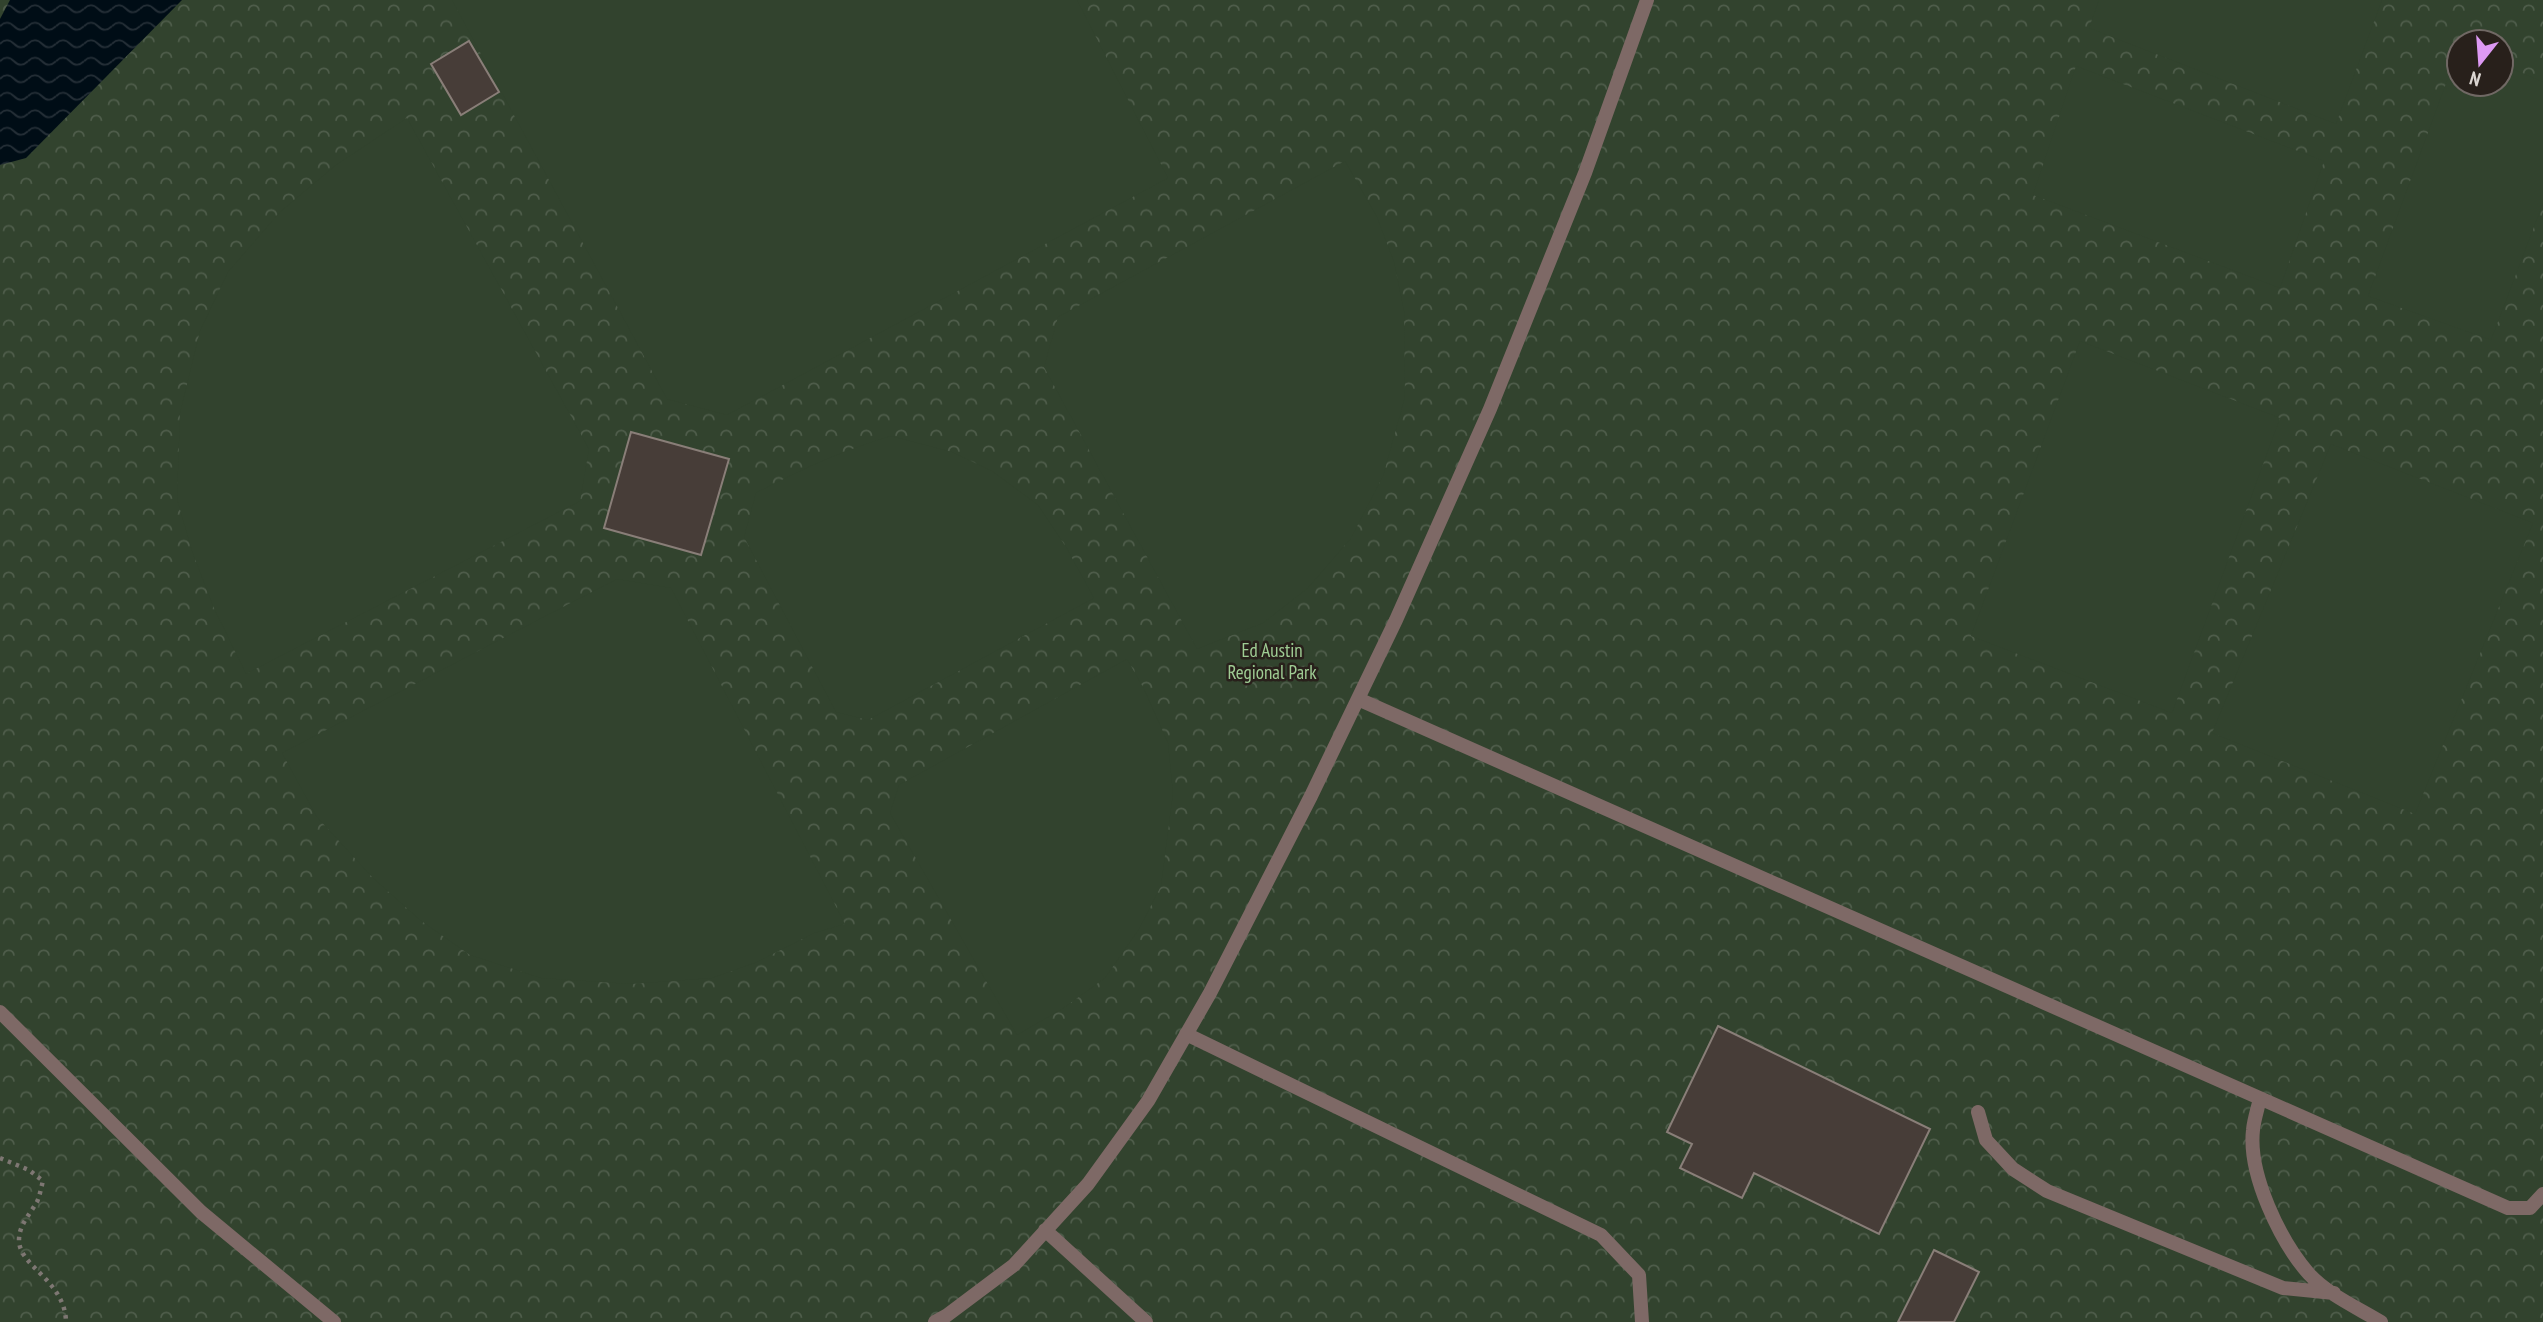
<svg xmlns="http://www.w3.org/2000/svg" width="2543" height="1322" font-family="'PT Sans Narrow',sans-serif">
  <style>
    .park { fill: url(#park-crowns); fill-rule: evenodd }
    .garden { fill: #32432e }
    .water { fill: url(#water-waves) }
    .building { fill: #473d38; stroke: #897e78; stroke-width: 2 }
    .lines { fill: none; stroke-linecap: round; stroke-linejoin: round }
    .path { stroke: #7e7773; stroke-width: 4.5; stroke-dasharray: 3.5 5; stroke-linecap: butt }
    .service { stroke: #7e6966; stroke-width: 14 }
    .labels { text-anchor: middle; stroke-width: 5; stroke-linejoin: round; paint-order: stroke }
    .park-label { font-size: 19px; fill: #9fcd94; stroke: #28201b }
  </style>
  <defs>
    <pattern id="park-crowns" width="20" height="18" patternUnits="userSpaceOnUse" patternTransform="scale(1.75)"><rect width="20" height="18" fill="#32432e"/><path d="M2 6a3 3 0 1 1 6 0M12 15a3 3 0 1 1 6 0" fill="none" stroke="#4f5d4b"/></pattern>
    <pattern id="water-waves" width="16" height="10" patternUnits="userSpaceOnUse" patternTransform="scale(1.75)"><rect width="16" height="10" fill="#000d16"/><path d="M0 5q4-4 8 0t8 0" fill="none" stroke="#252f37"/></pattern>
  </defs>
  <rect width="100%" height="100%" fill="#28201b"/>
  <path class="park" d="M0,0H2543V1322H0ZM2459,42H2501V84H2459Z"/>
  <path class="garden" d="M452,0H1077L1168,178L727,415L667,399Z
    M2099,0H2382L2336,124L2089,28Z
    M2459,48V84H2501V64L2543,82V203L2491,340L2368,296Z
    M2076,66L2324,161L2280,288L2033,195Z
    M407,118L589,449L580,501L246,674L213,606L192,551L177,499L180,413L200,331L228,272L280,212L336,165Z
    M1345,161L1377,217L1394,262L1404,311L1405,397L1383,476L1351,538L1308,588L1263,623L1197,649L1044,367L1058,317Z
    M2080,341L2280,418L2172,713L1971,636Z
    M891,436L952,452L992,471L1038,505L1066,547L1094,598L868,720L836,712L744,537L756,493C800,470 843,450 891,436Z
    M2331,444L2533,523L2415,814L2212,733Z
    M617,579L671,588L845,924L814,933L757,962L712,978L631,984L541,978L470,955L420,920L372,877L317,817L282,753Z
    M1127,659L1144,689L1168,743L1173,793L1161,886L1139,929L1105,978L1062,1009L1017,1035L890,813L899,785Z"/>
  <path class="water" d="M10,0H182L26,158L0,165V19Z"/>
  <path class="building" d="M469,41L499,92L461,115L431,64Z
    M631,432L729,459L701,555L604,528Z
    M1718,1026L1930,1129L1879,1234L1754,1173L1742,1198L1680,1168L1692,1144L1667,1132Z
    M1934,1250L1979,1272L1954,1322H1898Z"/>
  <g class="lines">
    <path class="path" d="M0,1158L29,1170L43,1181C41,1188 40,1195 37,1202C30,1214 19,1225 19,1240C19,1267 65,1280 66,1322"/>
    <path class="service" d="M1358,699L2508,1208H2530L2543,1194
      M0,1012L201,1212L334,1322
      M1186,1034L1601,1235L1639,1275L1642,1322
      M2260,1098C2258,1108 2254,1119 2253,1130C2248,1174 2280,1241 2309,1274C2327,1294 2358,1308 2381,1322
      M1978,1112L1986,1140L2013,1169L2047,1191L2283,1288L2334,1293
      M1045,1230L1146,1322
      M935,1322L946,1316L1014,1265L1088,1184L1148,1101L1210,993L1311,796L1396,620L1490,409L1585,173L1647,0"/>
  </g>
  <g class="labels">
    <g class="park-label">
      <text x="1272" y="657">Ed Austin<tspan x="1272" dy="22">Regional Park</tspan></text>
    </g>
  </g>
  <g transform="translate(2480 63) rotate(197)"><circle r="33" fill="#28201b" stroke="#706864" stroke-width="2"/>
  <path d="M0-5L12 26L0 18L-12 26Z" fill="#dd99f3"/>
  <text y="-10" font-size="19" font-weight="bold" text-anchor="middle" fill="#dbd5d1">N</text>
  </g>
</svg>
